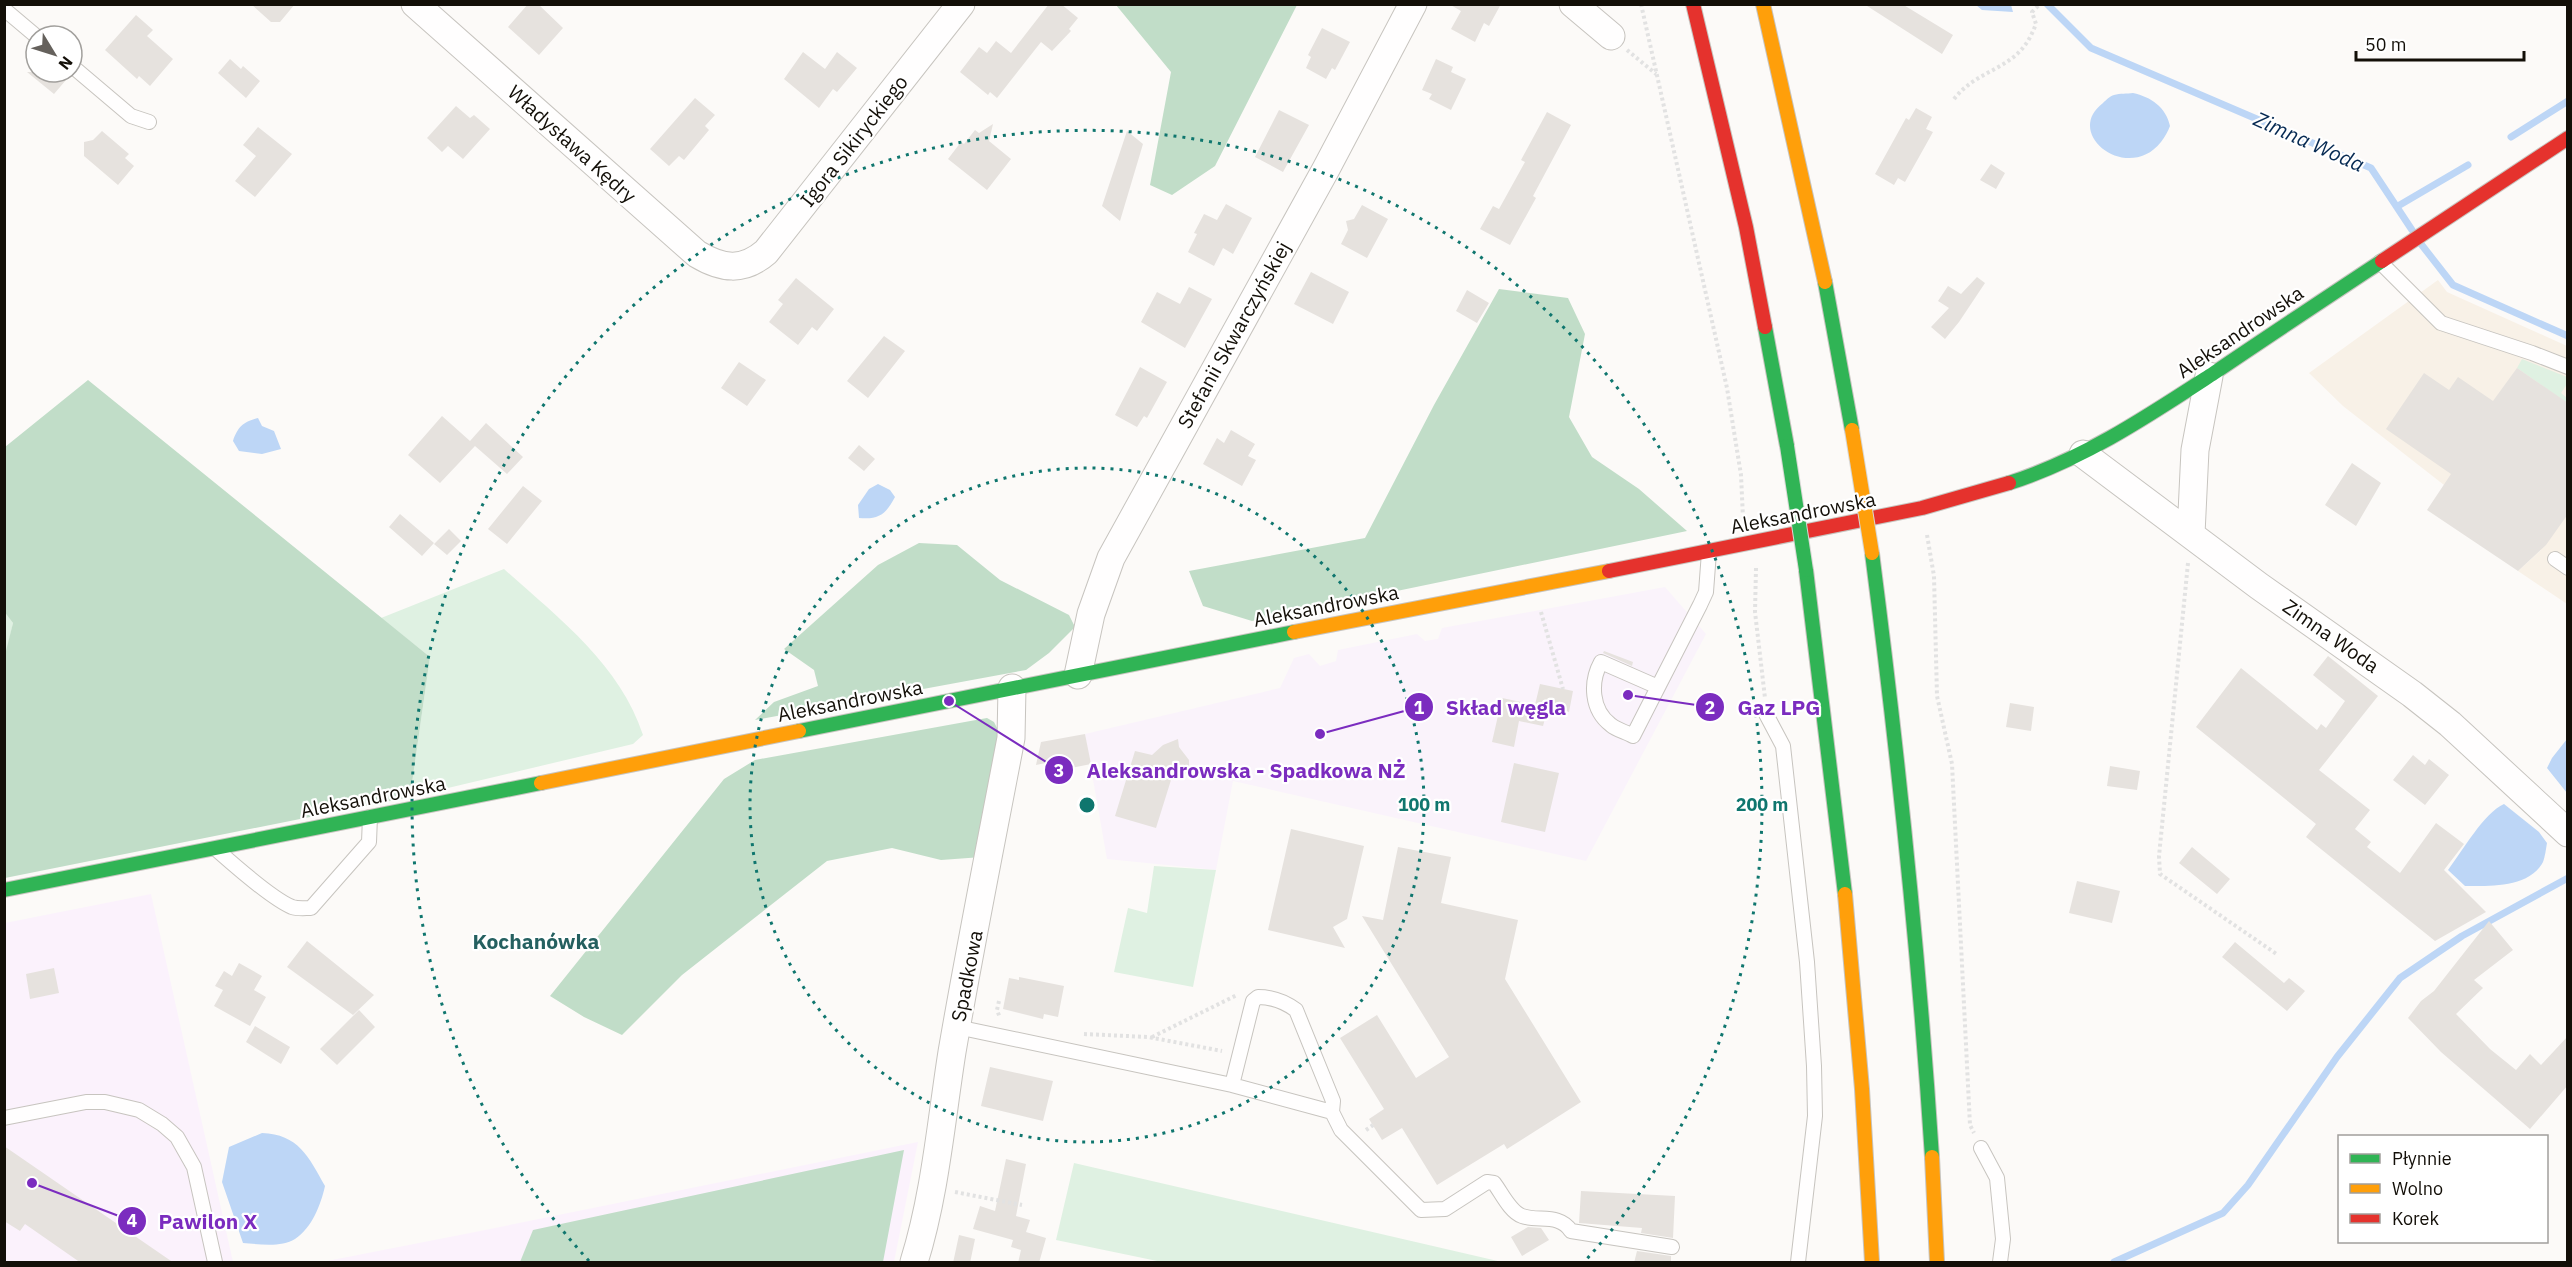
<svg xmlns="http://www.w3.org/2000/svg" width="2572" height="1267" font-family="'IBM Plex Sans',sans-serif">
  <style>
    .commercial { fill: #faf3fb }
    .built { fill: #f8f1e7 }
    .medical { fill: #fbf2fc }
    .green { fill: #dff1e2 }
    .forest { fill: #c1ddc8 }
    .water { fill: #bdd6f6 }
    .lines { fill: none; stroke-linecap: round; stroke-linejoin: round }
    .stream { stroke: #bdd6f6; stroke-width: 7 }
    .building { fill: #e6e2de }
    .lane-casing { stroke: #c7c4bf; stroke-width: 16 }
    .street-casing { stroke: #c7c4bf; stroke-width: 29 }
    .fast-casing { stroke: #c7c4bf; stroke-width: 16 }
    .slow-casing { stroke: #c7c4bf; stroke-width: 16 }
    .jam-casing { stroke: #c7c4bf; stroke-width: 16 }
    .path { stroke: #e2e2e2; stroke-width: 4; stroke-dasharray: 3 3; stroke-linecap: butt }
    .lane { stroke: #fffefe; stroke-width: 14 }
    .street { stroke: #fffefe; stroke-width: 27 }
    .fast { stroke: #30b455; stroke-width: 14 }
    .slow { stroke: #ff9f0a; stroke-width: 14 }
    .jam { stroke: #e5322d; stroke-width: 14 }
    .fast-bridge-casing { stroke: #d8d7d5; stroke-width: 16; stroke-linecap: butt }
    .slow-bridge-casing { stroke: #d8d7d5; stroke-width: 16; stroke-linecap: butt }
    .fast-bridge { stroke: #30b455; stroke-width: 14 }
    .slow-bridge { stroke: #ff9f0a; stroke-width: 14 }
    .ring { fill: none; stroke: #0f766e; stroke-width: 3; stroke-dasharray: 3 6 }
    .labels { text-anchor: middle; stroke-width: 4.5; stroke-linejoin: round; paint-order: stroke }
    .street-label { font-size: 20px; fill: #130f08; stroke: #fff }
    .water-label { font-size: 21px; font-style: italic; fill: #052952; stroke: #fff }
    .neighbourhood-label { font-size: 21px; font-weight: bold; fill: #256060; stroke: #fff }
    .centre { fill: #0f766e; stroke: #fff; stroke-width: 3 }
    .ring-label { font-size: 18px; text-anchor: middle; font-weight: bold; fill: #0f766e; stroke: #fff; stroke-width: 4.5; stroke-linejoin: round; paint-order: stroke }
    .leader { fill: none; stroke: #7b2cbf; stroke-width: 2 }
    .callout-dot { fill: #7b2cbf; stroke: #fff; stroke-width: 2 }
    .mark-label { font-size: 18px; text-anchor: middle; font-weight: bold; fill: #fff }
    .callout-label { font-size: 21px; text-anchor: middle; font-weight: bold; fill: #7b2cbf; stroke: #fff; stroke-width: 4.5; stroke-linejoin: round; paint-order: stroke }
  </style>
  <rect width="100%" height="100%" fill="#fcfaf8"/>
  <path class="commercial" d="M1665,587L1706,634L1586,861L1233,781L1216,870L1107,859L1085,734L1280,688L1294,658L1309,654L1320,666L1336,661L1338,650L1417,634L1425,641L1438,639L1442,628Z"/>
  <path class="built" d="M2438,280L2447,292L2567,346V604L2518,571L2541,550L2444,485L2343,406L2309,373Z"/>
  <path class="medical" d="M151,894L233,1262H5V923Z
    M918,1142L894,1262H322L470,1233Z"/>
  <path class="green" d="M2522,359L2567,377V384L2561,393L2567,398V403L2517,368Z
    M504,569C557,617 620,664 643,735L633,744L410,797L430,657L381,618Z
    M5,611L13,623L5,659Z
    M1154,866L1216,870L1193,987L1114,972L1128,908L1147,913Z
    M1074,1163L1502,1262H1162L1056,1240Z"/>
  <path class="forest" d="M1116,5H1297L1215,166L1172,195L1150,185L1171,72Z
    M1499,289L1568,298L1585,334L1569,417L1592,457L1639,489L1687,531L1252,621L1203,606L1189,571L1365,538L1434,405Z
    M88,380L430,657L410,797L5,878L4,659L13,623L4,611L5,447Z
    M919,543L957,545L1000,580L1069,615L1075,627L1049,653L1026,670L755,720L774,702L818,686L814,670L784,649L878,565Z
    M987,718L994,722L1002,738L982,857L941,860L892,848L827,861L682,975L622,1035L584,1017L550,996L724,779L755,760Z
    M904,1150L883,1262H520L533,1230Z"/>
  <path class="water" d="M1976,5H2011L2013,12L1982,10Z
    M2133,93C2151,97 2166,107 2170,126C2168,131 2165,137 2161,142C2128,184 2062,134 2103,103C2106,100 2110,96 2114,95C2120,93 2127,94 2133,93Z
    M258,418L262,426L274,431L281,449L262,454L239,451L233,441C238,426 244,422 258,418Z
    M878,484L890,490L895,497C886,514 879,520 859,518L858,505L869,489Z
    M2567,739V793L2547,768L2552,758Z
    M2504,804L2539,832L2547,843C2546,849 2545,857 2543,862C2529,888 2490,886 2465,886L2448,870C2463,850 2484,813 2504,804Z
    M262,1133C298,1134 309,1157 325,1186C321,1204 312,1228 295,1239C281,1248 258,1244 243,1243L222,1182L229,1147Z"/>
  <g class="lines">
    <path class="stream" d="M2047,4L2091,48L2371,168L2412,230
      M2511,137L2568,101
      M2398,206L2468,165
      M2421,244L2453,285L2568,336
      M2114,1262L2223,1213L2248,1185L2337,1057L2400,978L2462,936L2568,878"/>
  </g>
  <path class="building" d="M251,4H295L280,22H271Z
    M528,4H538L563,28L539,55L508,27Z
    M1049,4H1061L1078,18L1069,29L1071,31L1052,51L1041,42L997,98L990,92L988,95L960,72L979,47L987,53L996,41L1011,53Z
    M1449,4H1501L1489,26L1484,23L1475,42L1451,29L1461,11Z
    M1864,4H1902L1953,35L1942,54Z
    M136,15L153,30L147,36L173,59L150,86L139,76L137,79L105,50Z
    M1322,28L1350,42L1335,70L1332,68L1326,79L1306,68L1311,57L1308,55Z
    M803,52L825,69L837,52L857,68L837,92L833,89L819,108L784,79Z
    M230,59L241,69L243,66L260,81L246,98L218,73Z
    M1436,59L1453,67L1451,72L1466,79L1451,110L1429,99L1432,94L1422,90Z
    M27,72H58L66,80L54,94Z
    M695,98L715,115L705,126L709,130L684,160L679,156L669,166L650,149Z
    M456,106L470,118L474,115L490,129L463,159L448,146L442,152L427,138Z
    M1916,108L1932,117L1926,129L1933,132L1905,182L1898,178L1894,185L1875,174L1906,118L1909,120Z
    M1279,110L1309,125L1283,172L1255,157Z
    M1547,112L1571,125L1533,196L1536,198L1510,245L1480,229L1493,206L1499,209L1525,162L1521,160Z
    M993,124L989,141L1011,159L987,190L948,159L961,142L964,144L975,130L979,133Z
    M258,127L292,154L255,197L235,181L256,156L243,145Z
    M102,131L129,154L125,158L134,166L118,185L84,156V142L93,140Z
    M1127,131L1143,144L1120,221L1102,206Z
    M1991,164L2005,173L1996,189L1980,180Z
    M1226,204L1252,218L1233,254L1223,248L1214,266L1188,252L1197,234L1194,233L1204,214L1217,220Z
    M1362,205L1388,219L1367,258L1341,244L1348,230L1346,221L1354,219Z
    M1311,272L1349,292L1333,324L1294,304Z
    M1977,277L1985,283L1959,322L1945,339L1931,327L1949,308L1938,301L1948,286L1961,294Z
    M796,278L834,309L817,331L812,327L798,345L769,322L783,304L778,300Z
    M1189,287L1212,299L1185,348L1141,322L1157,292L1180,304Z
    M1467,290L1489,303L1477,323L1456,311Z
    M884,336L905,351L868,398L847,381Z
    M739,362L766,380L747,406L721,388Z
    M1140,367L1167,382L1147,418L1144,416L1137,427L1115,415Z
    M2517,368L2568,403V514L2546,545L2518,571L2427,510L2451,474L2386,429L2424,373L2449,390L2458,377L2493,401Z
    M442,416L470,441L486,423L523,457L507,474L475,446L440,483L408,455Z
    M1231,430L1255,444L1248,456L1256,460L1242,486L1203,464L1217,438L1224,443Z
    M859,445L875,459L864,471L848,458Z
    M2352,463L2381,483L2356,526L2325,505Z
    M523,486L542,501L507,544L488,529Z
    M400,514L434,543L422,556L389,527Z
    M449,529L461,541L447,555L434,544Z
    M1604,651L1633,662L1632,666L1603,653Z
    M2328,656L2378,696L2319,770L2370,810L2355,829L2371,842L2367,847L2400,873L2436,823L2464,844L2444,870L2486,912L2435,941L2306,837L2316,824L2196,727L2241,668L2317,730L2321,724L2326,728L2345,701L2313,675Z
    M1540,684L1573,691L1569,712L1541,707L1548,708L1543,726L1519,721L1514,747L1492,742L1502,698L1535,705Z
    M2010,703L2034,707L2031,731L2006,727Z
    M1085,734L1091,764L1066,769L1065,759L1036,765L1041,742Z
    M1178,739L1179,747L1189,760V770L1181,778L1171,780L1156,828L1115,816L1135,751L1152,755L1163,745Z
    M2413,755L2425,765L2429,759L2449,775L2425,805L2393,780Z
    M1514,763L1559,773L1545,832L1501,822Z
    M2110,766L2140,771L2137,790L2107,786Z
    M1291,829L1364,846L1347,919L1333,927L1345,948L1268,930Z
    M1398,847L1451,857L1441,903L1518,920L1505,979L1581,1102L1507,1149L1504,1144L1437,1185L1402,1128L1382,1140L1369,1119L1384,1109L1340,1038L1377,1015L1416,1078L1449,1057L1362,916L1383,920Z
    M2192,847L2230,879L2217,894L2179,863Z
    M2077,881L2120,891L2112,923L2069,913Z
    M2489,921L2513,950L2474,980L2483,988L2456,1014L2490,1049L2516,1070L2530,1054L2541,1065L2568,1036V1085L2530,1129L2441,1052L2408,1018L2421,1001L2434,991Z
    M307,941L374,995L353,1015L287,967Z
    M2235,942L2284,983L2289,978L2305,991L2287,1011L2222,957Z
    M239,963L262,976L254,990L266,997L250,1026L214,1006L223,990L215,986L224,971L232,976Z
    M54,968L59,993L30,999L26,974Z
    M1019,977L1064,986L1058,1017L1044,1014L1043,1019L1003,1009L1009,978L1019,980Z
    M359,1010L375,1027L337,1065L320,1049Z
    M255,1026L290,1047L281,1064L246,1042Z
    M990,1067L1053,1081L1043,1121L981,1106Z
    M4,1146L174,1263H81L25,1224L20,1231L4,1221Z
    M1006,1159L1026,1164L1016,1216L1030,1220L1026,1232L1046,1238L1039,1263H1018L1021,1250L1011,1247L1013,1240L973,1229L980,1206L995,1211Z
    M1581,1191L1675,1196L1673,1238L1641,1233L1642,1228L1579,1223Z
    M1528,1227L1541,1228L1549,1240L1522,1256L1511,1237Z
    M959,1235L975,1239L970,1263H953Z
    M1637,1251L1671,1256V1263H1634Z"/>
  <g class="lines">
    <defs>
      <path id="lane" d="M4,9L36,36
        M72,66L131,116L149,122
        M2380,262L2441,323L2532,353L2568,367
        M2555,559L2568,568
        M1658,687L1601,662C1590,682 1591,710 1611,725C1617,730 1626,732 1633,736L1700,605L1706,592L1709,552
        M1766,714L1783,746L1807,962L1814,1066L1815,1116L1798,1262
        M217,850C234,865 272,899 292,907C298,909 305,908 311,908L369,842L370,817
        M957,1027L1232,1085L1332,1112
        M1232,1085L1253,1001L1258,997C1271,997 1285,1002 1296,1010L1333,1101L1332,1112L1341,1130L1421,1210L1445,1209L1487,1182L1494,1183C1501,1192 1510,1212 1522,1216C1539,1222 1559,1213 1571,1231L1672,1247
        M4,1118L86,1102H105L139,1110L162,1124L177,1137L194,1167L215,1262
        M1981,1148L1997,1178L2003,1239L2000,1262"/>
      <path id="street" d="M415,4L697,254C722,269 743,272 766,252L961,4
        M1573,4L1611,36
        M2083,454L2259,586L2412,694L2450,724L2568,833
        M2191,534L2195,450L2209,376
        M1078,675L1091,614L1111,558L1326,169L1413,4
        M914,1262C935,1195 941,1122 952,1052C970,947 991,843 1011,738L1012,688"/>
      <path id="fast" d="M1825,282L1852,430
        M1765,327L1787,446
        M2009,483C2084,459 2148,416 2214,373C2270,335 2326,298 2382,261
        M1872,553C1898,754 1919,955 1932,1157
        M1806,570L1845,894
        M799,731L1294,632
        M4,890L541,783"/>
      <path id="slow" d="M1763,4L1825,282
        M1294,632L1609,571
        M541,783L799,731
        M1845,894L1862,1089L1872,1262
        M1932,1157L1937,1262"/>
      <path id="jam" d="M1693,4L1746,227L1765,327
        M2382,261L2568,138
        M1609,571L1922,508L2009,483"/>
    </defs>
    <use href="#lane" class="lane-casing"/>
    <use href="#street" class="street-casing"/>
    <use href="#fast" class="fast-casing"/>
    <use href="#slow" class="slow-casing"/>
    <use href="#jam" class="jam-casing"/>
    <path class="path" d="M1641,4L1727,388L1741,475L1743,518
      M1627,50L1656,74
      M1954,99C1975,72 2007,70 2025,45C2030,39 2033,31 2036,24L2032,12L2040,4
      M1927,535L1934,576L1937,696L1952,764L1970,1125L1974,1133
      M2188,563L2159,856L2160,874L2278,955
      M1756,568L1755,612L1765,698
      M1541,612L1563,689
      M999,1001L997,1010L1000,1018
      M1084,1034L1148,1037L1222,1051
      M1152,1037L1237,995
      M1366,1130L1373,1125
      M955,1192L1022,1205"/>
    <use href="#lane" class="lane"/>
    <use href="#street" class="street"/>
    <use href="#fast" class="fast"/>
    <use href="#slow" class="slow"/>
    <use href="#jam" class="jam"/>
    <defs>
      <path id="fast-bridge" d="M1787,446L1806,570"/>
      <path id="slow-bridge" d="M1852,430L1872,553"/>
    </defs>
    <use href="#fast-bridge" class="fast-bridge-casing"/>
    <use href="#slow-bridge" class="slow-bridge-casing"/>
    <use href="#fast-bridge" class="fast-bridge"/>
    <use href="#slow-bridge" class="slow-bridge"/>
  </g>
  <g class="ring">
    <circle cx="1087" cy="805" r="337"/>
    <path d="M589 1261A675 675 0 1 1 1585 1261"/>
  </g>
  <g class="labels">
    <g class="street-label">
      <text transform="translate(854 141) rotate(-52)" y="7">Igora Sikiryckiego</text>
      <text transform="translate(572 144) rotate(42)" y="7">Władysława Kędry</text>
      <text transform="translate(2240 332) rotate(-34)" y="7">Aleksandrowska</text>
      <text transform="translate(1234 335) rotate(-61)" y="7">Stefanii Skwarczyńskiej</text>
      <text transform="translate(1803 513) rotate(-11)" y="7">Aleksandrowska</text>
      <text transform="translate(1326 606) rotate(-11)" y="7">Aleksandrowska</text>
      <text transform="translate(2331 636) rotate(35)" y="7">Zimna Woda</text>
      <text transform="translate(850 701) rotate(-11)" y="7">Aleksandrowska</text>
      <text transform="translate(373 797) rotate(-11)" y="7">Aleksandrowska</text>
      <text transform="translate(967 976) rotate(-79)" y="7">Spadkowa</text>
    </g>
    <g class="water-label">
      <text transform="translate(2309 142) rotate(24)" y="7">Zimna Woda</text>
    </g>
    <g class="neighbourhood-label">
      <text x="536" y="949">Kochanówka</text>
    </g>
  </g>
  <circle cx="1087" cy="805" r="9" class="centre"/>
  <g class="ring-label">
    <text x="1424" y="811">100 m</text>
    <text x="1762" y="811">200 m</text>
  </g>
  <path class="leader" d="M1320 734L1419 707M1628 695L1710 707M949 701L1059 770M32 1183L132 1221"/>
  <g class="callout-dot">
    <circle cx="1320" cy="734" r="6"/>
    <circle cx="1628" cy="695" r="6"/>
    <circle cx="949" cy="701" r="6"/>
    <circle cx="32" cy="1183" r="6"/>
    <circle cx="1419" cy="707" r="15"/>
    <circle cx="1710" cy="707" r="15"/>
    <circle cx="1059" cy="770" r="15"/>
    <circle cx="132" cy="1221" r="15"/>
  </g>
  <g class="mark-label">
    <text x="1419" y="714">1</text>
    <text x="1710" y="714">2</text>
    <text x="1059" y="777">3</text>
    <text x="132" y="1227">4</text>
  </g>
  <g class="callout-label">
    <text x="1506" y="715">Skład węgla</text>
    <text x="1779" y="715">Gaz LPG</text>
    <text x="1246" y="778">Aleksandrowska - Spadkowa NŻ</text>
    <text x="208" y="1229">Pawilon X</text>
  </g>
  <rect width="2572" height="1267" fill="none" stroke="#130f08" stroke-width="12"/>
  <rect x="2338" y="1135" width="210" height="108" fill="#ffffff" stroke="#a19f9c" stroke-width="1.5"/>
  <rect x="2350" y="1154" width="30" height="9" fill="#30b455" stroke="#a19f9c" stroke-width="1.5"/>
  <text x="2392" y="1165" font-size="18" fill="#130f08">Płynnie</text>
  <rect x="2350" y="1184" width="30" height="9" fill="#ff9f0a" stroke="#a19f9c" stroke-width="1.5"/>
  <text x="2392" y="1195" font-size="18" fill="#130f08">Wolno</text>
  <rect x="2350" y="1214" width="30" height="9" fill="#e5322d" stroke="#a19f9c" stroke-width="1.5"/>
  <text x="2392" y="1225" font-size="18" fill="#130f08">Korek</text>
  <g transform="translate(54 54) rotate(128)"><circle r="28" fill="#ffffff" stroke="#a19f9c" stroke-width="1.5"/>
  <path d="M0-4.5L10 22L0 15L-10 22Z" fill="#65615c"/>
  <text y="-9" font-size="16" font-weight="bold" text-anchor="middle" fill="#130f08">N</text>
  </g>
  <path d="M2356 51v9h168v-9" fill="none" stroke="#130f08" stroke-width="3"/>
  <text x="2365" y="51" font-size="18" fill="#130f08" stroke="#ffffff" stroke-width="4.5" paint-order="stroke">50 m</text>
</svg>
